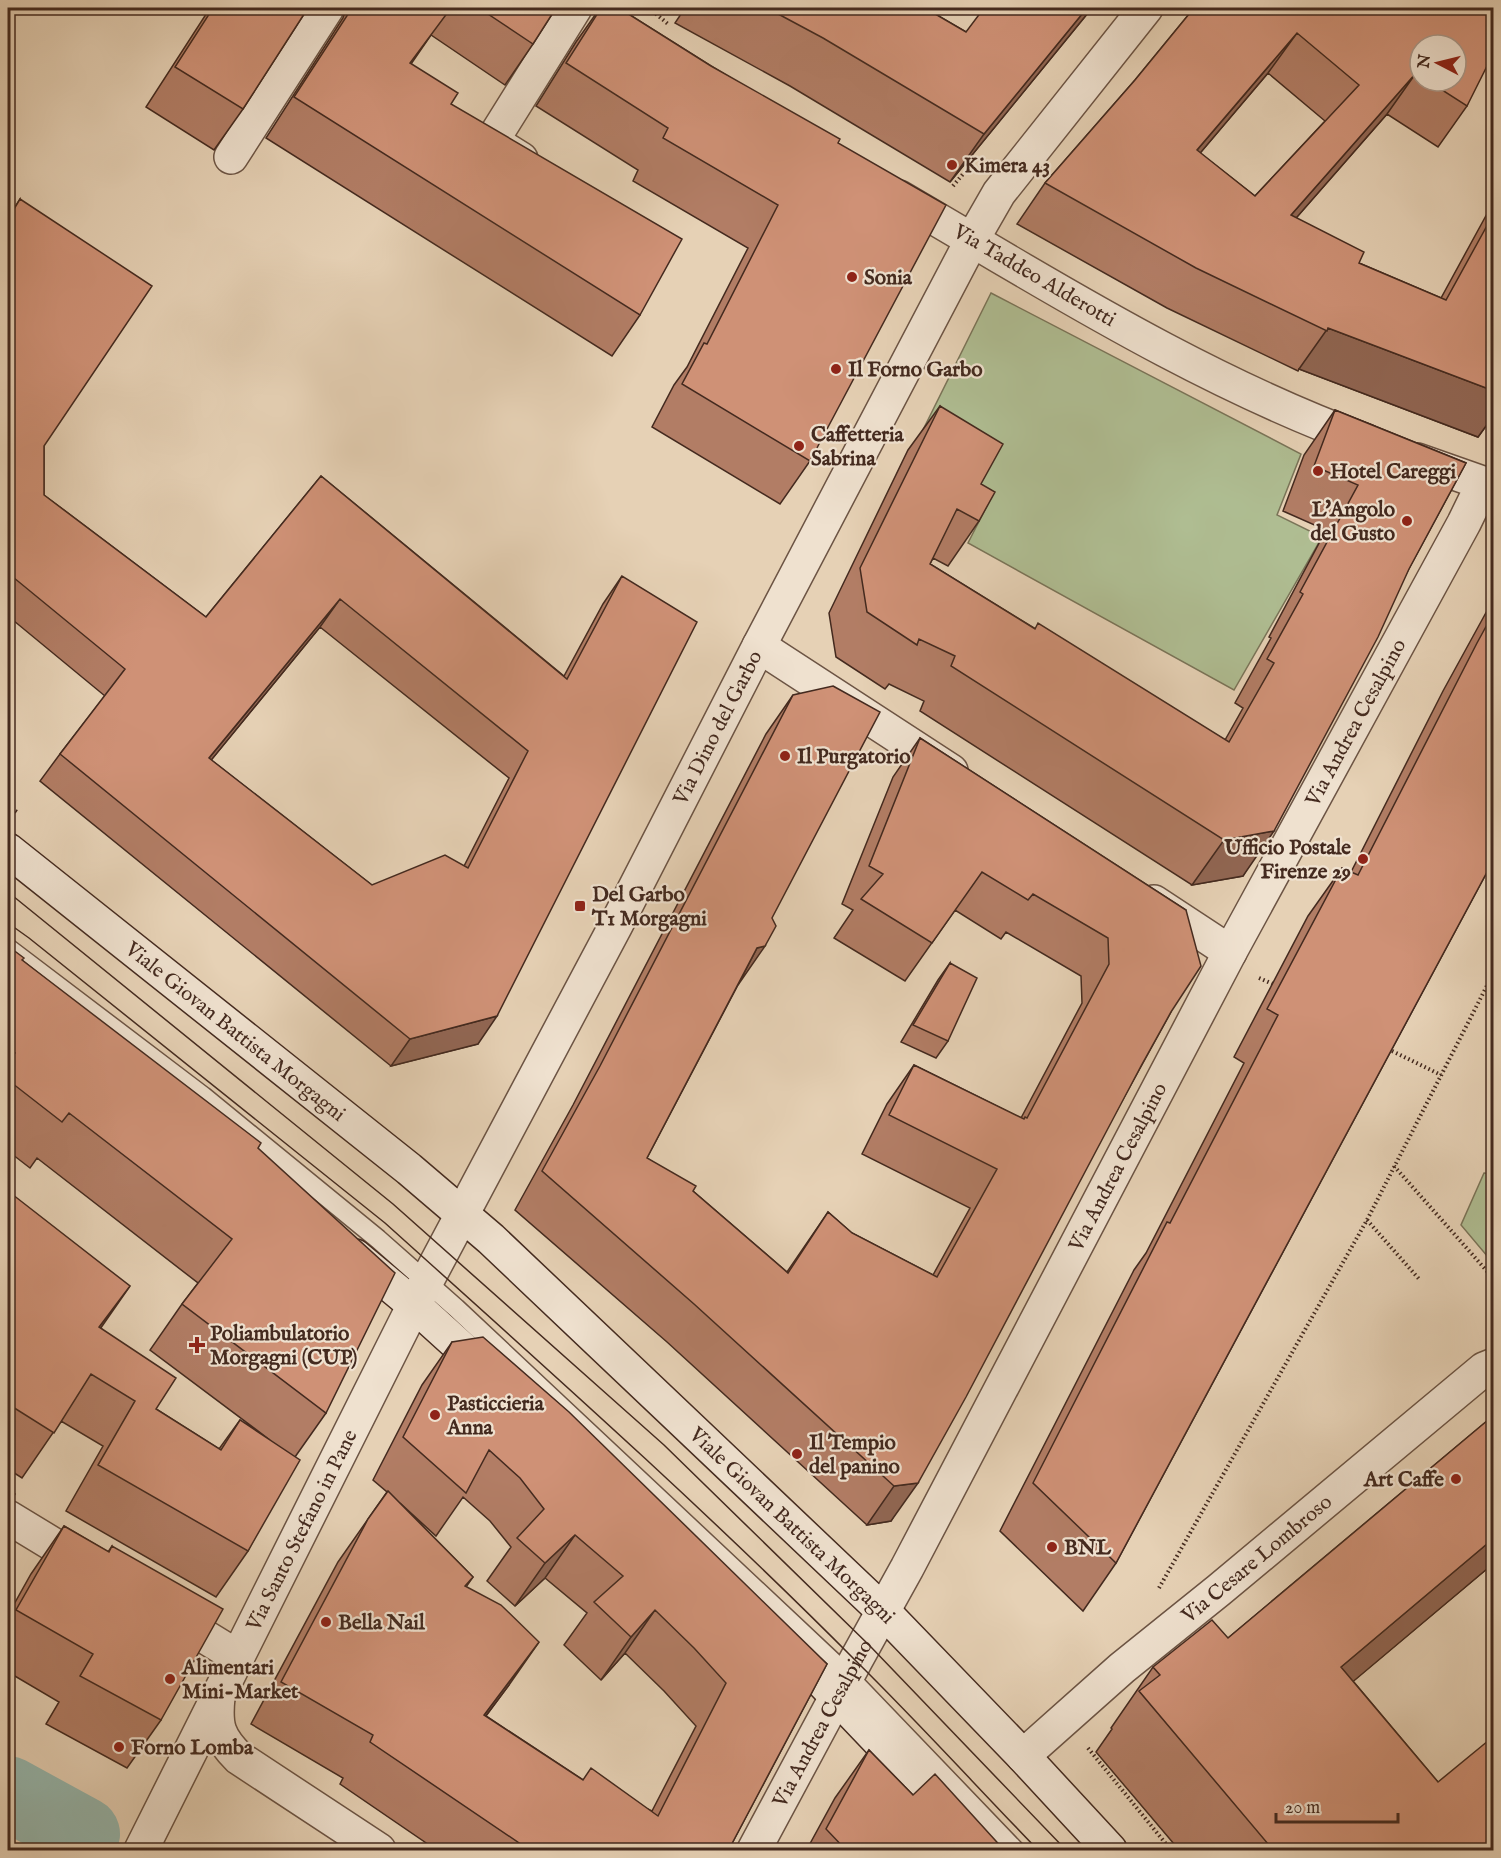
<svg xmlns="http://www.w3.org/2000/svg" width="1501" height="1858" font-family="'IM FELL English',serif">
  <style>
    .green { fill: #afbd92; stroke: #7a7458; stroke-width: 1.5 }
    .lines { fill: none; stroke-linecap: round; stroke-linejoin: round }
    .river { stroke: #96b7ad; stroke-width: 74 }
    .service-casing { stroke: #6c5444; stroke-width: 21 }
    .minor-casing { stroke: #6c5444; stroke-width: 36 }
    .tertiary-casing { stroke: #6c5444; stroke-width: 36 }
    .secondary-casing { stroke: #442a1f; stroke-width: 36 }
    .path { stroke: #442a1f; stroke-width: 4; stroke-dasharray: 1.5 3; stroke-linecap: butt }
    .service { stroke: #efe1cf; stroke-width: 18 }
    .minor { stroke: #efe1cf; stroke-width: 33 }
    .tertiary { stroke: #efe1cf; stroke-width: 33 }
    .secondary { stroke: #efe1cf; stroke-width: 33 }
    .tram { stroke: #442a1f; stroke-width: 1.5 }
    .wall { fill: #b27d65; stroke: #442a1f; stroke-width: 1.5; fill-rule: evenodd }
    .shaded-wall { fill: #916653; stroke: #442a1f; stroke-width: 1.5 }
    .building { fill: #cf9176; stroke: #442a1f; stroke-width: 1.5; fill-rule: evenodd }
    .poi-dot { fill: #8f2418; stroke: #efe1cf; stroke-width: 2 }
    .labels { text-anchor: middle; stroke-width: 4.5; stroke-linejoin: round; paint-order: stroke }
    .poi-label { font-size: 21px; font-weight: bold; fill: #442a1f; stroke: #efe1cf; text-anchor: start }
    .street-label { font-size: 21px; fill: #442a1f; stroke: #efe1cf }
  </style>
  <rect width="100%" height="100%" fill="#e6d1b5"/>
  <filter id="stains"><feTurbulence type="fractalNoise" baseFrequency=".00333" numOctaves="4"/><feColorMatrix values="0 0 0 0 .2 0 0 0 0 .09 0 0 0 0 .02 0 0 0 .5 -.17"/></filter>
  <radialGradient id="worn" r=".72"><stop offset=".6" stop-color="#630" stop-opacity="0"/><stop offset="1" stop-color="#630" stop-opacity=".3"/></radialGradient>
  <path class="green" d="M991,293L1301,454L1277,515L1322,537L1234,690L968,543L993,494L913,450Z
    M1484,1173L1493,1174V1263L1461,1225Z"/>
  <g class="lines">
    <path class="river" d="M8,1793L83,1834"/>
    <defs>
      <path id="service" d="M8,948L203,1096L378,1239L456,1308L847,1675L1015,1850"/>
      <g id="minor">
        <path d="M231,157L327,8"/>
        <path d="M521,159L492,141L575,8"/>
        <path d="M899,197L972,240L999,193L1146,8"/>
        <path d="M759,646L951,771"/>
        <path d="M1154,902L1230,952"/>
        <path d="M8,1517L90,1567"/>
        <path d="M168,1614L238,1657"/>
        <path id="s1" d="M1023,1756L1122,1668L1219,1590L1484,1369L1494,1365"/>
      </g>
      <g id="tertiary">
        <path d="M1417,460L1494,487"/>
        <path d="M218,1697C215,1726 218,1737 239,1758L379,1850"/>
        <path id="s2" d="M141,1850L414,1305L616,925L759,646L972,240C1098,315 1229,391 1366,441"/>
        <path id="s3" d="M754,1850L856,1660L907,1568L1230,952L1464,523L1483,484"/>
      </g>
      <g id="secondary">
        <path id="s4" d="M8,850L409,1169L491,1239L883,1611L1023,1756L1110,1850"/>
        <path d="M355,1256L414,1305L488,1372"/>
        <path d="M786,1647L816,1675L983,1850"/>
      </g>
    </defs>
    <use href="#service" class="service-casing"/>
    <use href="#minor" class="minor-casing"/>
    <use href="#tertiary" class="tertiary-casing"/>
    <use href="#secondary" class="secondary-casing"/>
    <path class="path" d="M649,8L668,24
      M953,186L963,174
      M8,806L17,812
      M1259,978L1273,984
      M1388,1049L1441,1075
      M1394,1166L1494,1279
      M1367,1220L1419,1279
      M1159,1588L1367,1220L1494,972
      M1088,1748L1171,1850"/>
    <use href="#service" class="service"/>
    <use href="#minor" class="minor"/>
    <use href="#tertiary" class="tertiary"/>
    <use href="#secondary" class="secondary"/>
    <path class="tram" d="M8,892L393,1204L664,1445L870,1646L1066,1850
      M8,923L29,938L385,1223C544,1366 704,1508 855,1660C918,1722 977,1787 1038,1850"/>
  </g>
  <path class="wall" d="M210,8H308L243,109L214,150L146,107Z
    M345,8H556L533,44L505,85L431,35L411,64L451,104L640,315L612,356L266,138L343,18L346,9Z
    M600,8H619L711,66L838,143L810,461L780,504L652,427L674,385L687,367L748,248L633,181L638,170L536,106L576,42Z
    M685,8H925L966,32L1092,8L950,182L790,86L675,23Z
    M1194,8H1494L1467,106L1438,147L1387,114L1296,218L1359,263L1441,298L1494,201V415L1478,437L1299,369L1298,371L1167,308L1017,224L1045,183L1135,80ZM1420,45L1456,81H1420ZM1268,73L1325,121L1255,196L1200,153Z
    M20,199L44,446V495L206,617L321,476L564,676L603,604L622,576L478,1044L391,1066L40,781L60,754L105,696L8,616V218ZM320,627L509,778L464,866L372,885L211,760Z
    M940,406L981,484L979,521L948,566L933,558L930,564L1034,628L1225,740L1243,708L1235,703L1271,638L1269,637L1326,530L1283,511L1304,455L1335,410L1466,463L1243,876L1192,885L920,711L924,701L889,684L885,689L836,657L829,613L908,450Z
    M1494,598V859L1116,1563L1083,1611L1000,1531L1134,1270L1146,1253L1244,1063L1234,1057L1308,916L1342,868L1351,872L1443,691Z
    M793,695L739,983L647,1158L693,1191L787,1272L828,1212L852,1233L933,1275L970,1208L862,1154L887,1104L914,1065L1021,1118L1082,1003L1081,976L1006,932L1001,939L955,910L905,981L834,938L853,910L842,904L893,777L920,738L1186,910L1171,1012L891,1521L867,1525L667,1342L515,1210L573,1105L766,734Z
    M8,946L22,960L258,1148L326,1413L295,1457L248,1551L216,1597L66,1511L103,1446L61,1421L22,1478L8,1469V1191L156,1409L219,1449L240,1420L270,1440L150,1350L182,1304L198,1283L37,1158L30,1168L8,1151Z
    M950,963L948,1041L936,1058L901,1042L938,980Z
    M452,1342L827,1664L728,1851H438L340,1784L343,1778L251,1724L338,1562L387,1492L373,1480L422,1385ZM463,1497L490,1521L511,1547L487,1581L515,1606L545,1578L587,1613L564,1645L601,1680L625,1653L664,1691L696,1726L652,1811L583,1780L486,1716L509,1685L466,1587L473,1577L400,1503L436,1536Z
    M1494,1415V1563L1353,1681L1438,1782L1494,1851H1180L1096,1752L1112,1729L1111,1728L1153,1667L1228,1638Z
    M64,1526L108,1552L112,1546L161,1720L127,1768L46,1724L59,1702L8,1672V1615L31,1574Z
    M869,1750L913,1795L1005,1851H806L835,1798Z"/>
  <path class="shaded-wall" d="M1087,8H1092L950,182L984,134Z
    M1297,33L1268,73L1168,191L1197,150Z
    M1416,73L1387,114L1263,256L1291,215Z
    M1328,328L1494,391V415L1478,437L1299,369Z
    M340,599L320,627L190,786L209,758Z
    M1274,831L1243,876L1192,885L1224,840Z
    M765,946L738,985L757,948Z
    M497,1016L478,1044L391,1066L410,1039Z
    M130,1286L98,1332L99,1327Z
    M918,1483L891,1521L867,1525L894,1486Z
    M575,1535L545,1578L515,1606L545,1563Z
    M1494,1538V1563L1299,1727L1341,1667Z
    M655,1610L625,1653L601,1680L631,1637Z
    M539,1642L509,1685L454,1758L484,1715Z"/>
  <path class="building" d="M213,8H308L243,109L175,67Z
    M352,8H451L410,63L458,93L451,104L682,239L640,315L294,97Z
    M479,8H556L533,44Z
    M601,8H619L711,66L840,139L838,143L946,205L810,461L682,384L704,343L707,344L778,205L663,138L668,128L566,63Z
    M767,8H925L966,32L984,8H1087L984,134L823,38Z
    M1194,8H1494V52L1467,106L1428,81H1456V45H1420V76L1416,73L1291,215L1364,252L1359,263L1446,300L1494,213V391L1328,328L1327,331L1196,268L1045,183L1135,80ZM1297,33L1359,85L1255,196L1197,150Z
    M20,199L152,286L44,446V495L206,617L321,476L567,679L622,576L697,622L497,1016L410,1039L60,754L125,669L8,573V219ZM340,599L528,751L468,868L445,855L372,885L209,758Z
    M940,406L1003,444L981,484L995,492L979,521L957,509L930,564L1035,629L1038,623L1229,742L1274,663L1267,659L1303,594L1300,592L1358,485L1314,466L1335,410L1466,463L1409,569L1378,637L1274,831L1224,840L951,666L955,656L919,639L917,645L867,612L860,568Z
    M1494,612V859L1116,1563L1033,1483L1167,1222L1170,1223L1278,1015L1267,1009L1342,868L1358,875L1477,643Z
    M833,686L880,712L772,918L776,926L765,946L757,948L647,1158L696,1186L693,1191L788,1273L828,1212L852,1233L937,1277L997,1169L889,1115L914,1065L1024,1119L1025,1117L1027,1118L1109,964L1108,938L1033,894L1028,900L982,872L932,943L861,899L883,874L869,866L920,738L1186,910L1201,966L1171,1012L1141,1066L966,1397L918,1483L894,1486L694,1304L542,1171L600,1066L793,695Z
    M8,946L24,958L22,960L261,1143L258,1148L395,1273L326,1413L182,1304L232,1239L69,1113L62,1122L8,1080V1063L15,1053L8,1048Z
    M950,963L977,978L948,1041L913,1025Z
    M8,1191L130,1286L99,1327L176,1378L156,1409L221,1450L240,1420L300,1460L248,1551L98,1465L135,1401L91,1374L54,1433L8,1404Z
    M483,1337L569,1412L827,1664L728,1851H531L370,1742L373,1735L281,1682L368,1519L388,1491L473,1577L465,1586L501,1605L539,1642L484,1715L583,1780L591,1768L658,1816L726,1683L694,1648L655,1610L631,1637L594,1602L623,1576L575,1535L545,1563L517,1538L544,1509L520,1478L489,1450L466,1493L403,1437L452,1342Z
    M1494,1415V1538L1341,1667L1438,1782L1494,1736V1851H1274L1139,1691L1160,1675L1153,1667L1212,1620L1228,1638Z
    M8,1489L15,1494L8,1507Z
    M64,1526L109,1552L112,1546L223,1609L161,1720L80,1676L93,1654L16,1610Z
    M869,1750L913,1795L935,1774L1005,1851H847L826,1829Z
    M8,1843L21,1851H8Z"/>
  <g class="poi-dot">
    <circle cx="952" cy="165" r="6"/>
    <circle cx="852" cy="277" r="6"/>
    <circle cx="836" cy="369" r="6"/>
    <circle cx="799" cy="446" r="6"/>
    <circle cx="1318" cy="471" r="6"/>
    <circle cx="1407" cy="521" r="6"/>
    <circle cx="785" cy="756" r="6"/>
    <circle cx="1363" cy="859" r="6"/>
    <rect x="574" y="900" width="12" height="12" rx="3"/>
    <path d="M194 1336h6v6h6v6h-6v6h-6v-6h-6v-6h6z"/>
    <circle cx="435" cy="1415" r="6"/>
    <circle cx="797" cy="1454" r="6"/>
    <circle cx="1456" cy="1479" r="6"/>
    <circle cx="1052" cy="1547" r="6"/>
    <circle cx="326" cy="1622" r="6"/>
    <circle cx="170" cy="1679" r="6"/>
    <circle cx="119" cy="1747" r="6"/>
  </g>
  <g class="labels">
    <g class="poi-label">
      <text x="964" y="172">Kimera 43</text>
      <text x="864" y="284">Sonia</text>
      <text x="848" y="376">Il Forno Garbo</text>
      <text x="811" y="441">Caffetteria<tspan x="811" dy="24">Sabrina</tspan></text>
      <text x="1330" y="478">Hotel Careggi</text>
      <text x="1395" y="516" text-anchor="end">L'Angolo<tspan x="1395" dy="24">del Gusto</tspan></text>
      <text x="797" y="763">Il Purgatorio</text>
      <text x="1351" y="854" text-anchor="end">Ufficio Postale<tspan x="1351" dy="24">Firenze 29</tspan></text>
      <text x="592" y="901">Del Garbo<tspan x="592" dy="24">T1 Morgagni</tspan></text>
      <text x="210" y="1340">Poliambulatorio<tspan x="210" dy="24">Morgagni (CUP)</tspan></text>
      <text x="447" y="1410">Pasticcieria<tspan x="447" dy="24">Anna</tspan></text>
      <text x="809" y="1449">Il Tempio<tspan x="809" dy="24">del panino</tspan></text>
      <text x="1444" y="1486" text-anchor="end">Art Caffe</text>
      <text x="1064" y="1554">BNL</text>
      <text x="338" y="1629">Bella Nail</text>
      <text x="182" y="1674">Alimentari<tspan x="182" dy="24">Mini-Market</tspan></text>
      <text x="131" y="1754">Forno Lomba</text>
    </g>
    <g class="street-label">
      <text transform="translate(1035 275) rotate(30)" y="7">Via Taddeo Alderotti</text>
      <text dy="7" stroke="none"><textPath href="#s3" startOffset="1278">Via Andrea Cesalpino</textPath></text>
      <text dy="7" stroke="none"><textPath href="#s2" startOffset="1262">Via Dino del Garbo</textPath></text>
      <text dy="7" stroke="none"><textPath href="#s4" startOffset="291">Viale Giovan Battista Morgagni</textPath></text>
      <text dy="7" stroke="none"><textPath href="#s3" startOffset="774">Via Andrea Cesalpino</textPath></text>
      <text dy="7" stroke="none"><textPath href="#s4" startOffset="1036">Viale Giovan Battista Morgagni</textPath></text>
      <text dy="7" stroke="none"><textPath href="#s2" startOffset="358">Via Santo Stefano in Pane</textPath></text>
      <text dy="7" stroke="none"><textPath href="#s1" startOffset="306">Via Cesare Lombroso</textPath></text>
      <text dy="7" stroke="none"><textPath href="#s3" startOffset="144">Via Andrea Cesalpino</textPath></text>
    </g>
  </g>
  <rect width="1501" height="1858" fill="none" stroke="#e6d1b5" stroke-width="30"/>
  <rect x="9" y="9" width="1483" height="1840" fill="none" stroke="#442a1f" stroke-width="3"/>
  <rect x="15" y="15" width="1471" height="1828" fill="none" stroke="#442a1f" stroke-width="1.5"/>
  <g transform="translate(1438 63) rotate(277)"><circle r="28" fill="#efe1cf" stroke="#ab9889" stroke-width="1.5"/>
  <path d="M0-4.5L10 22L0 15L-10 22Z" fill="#8f2418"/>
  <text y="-9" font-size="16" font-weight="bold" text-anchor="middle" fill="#442a1f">N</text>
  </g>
  <path d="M1276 1813v9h122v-9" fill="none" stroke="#442a1f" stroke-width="3"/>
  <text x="1285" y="1813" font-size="18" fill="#442a1f" stroke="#efe1cf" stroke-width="4.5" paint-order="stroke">20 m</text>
  <rect width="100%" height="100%" filter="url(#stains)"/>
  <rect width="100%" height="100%" fill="url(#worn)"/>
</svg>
